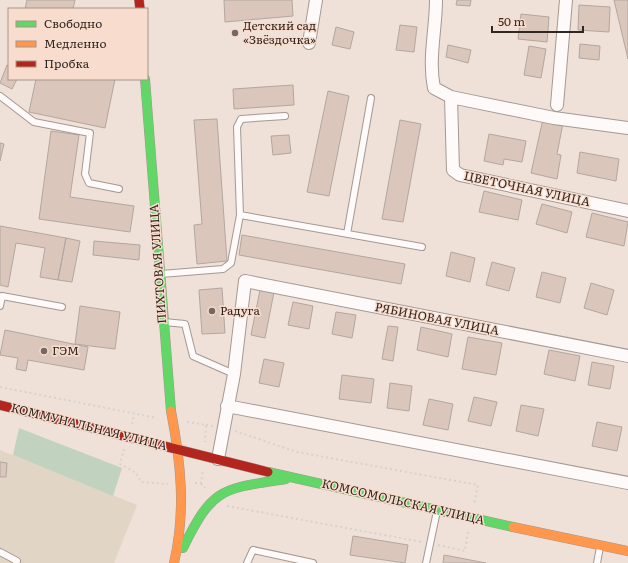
<svg xmlns="http://www.w3.org/2000/svg" width="628" height="563" font-family="Literata,serif">
  <style>
    .industrial { fill: #e1d5c6 }
    .green { fill: #c1d3be }
    .building { fill: #dbc6bb; stroke: #b2a7a0 }
    .lines { fill: none; stroke-linecap: round; stroke-linejoin: round }
    .lane-casing { stroke: #a49993; stroke-width: 8 }
    .street-casing { stroke: #a49993; stroke-width: 14 }
    .fast-casing { stroke: #a49993; stroke-width: 10 }
    .slow-casing { stroke: #a49993; stroke-width: 10 }
    .jam-casing { stroke: #a49993; stroke-width: 10 }
    .path { stroke: #d7d2d0; stroke-width: 2; stroke-dasharray: 2 3; stroke-linecap: butt }
    .lane { stroke: #fdfaf9; stroke-width: 6 }
    .street { stroke: #fdfaf9; stroke-width: 12 }
    .fast { stroke: #63d668; stroke-width: 9 }
    .slow { stroke: #ff974d; stroke-width: 9 }
    .jam { stroke: #b3261e; stroke-width: 9 }
    .poi-dot { fill: #746861; stroke: #f8ddcf; stroke-width: 1.5 }
    .labels { text-anchor: middle; stroke-width: 3; stroke-linejoin: round; paint-order: stroke }
    .poi-label { font-size: 12px; fill: #312721; stroke: #f8ddcf; text-anchor: start }
    .street-label { font-size: 12px; fill: #312721; stroke: #f8ddcf }
  </style>
  <rect width="100%" height="100%" fill="#efe0d8"/>
  <path class="industrial" d="M0,450L137,505L114,563H0Z"/>
  <path class="green" d="M19,428L122,468L113,496L13,455Z"/>
  <path class="building" d="M27,0H75L73,9H25Z
    M224,0H292L293,16L225,22Z
    M457,0H471L470,6L456,5Z
    M614,0H628V59Z
    M579,5L610,7L609,32L578,30Z
    M521,14L549,17L547,42L518,39Z
    M400,25L417,27L414,52L396,50Z
    M336,27L354,32L350,49L332,45Z
    M580,44L600,46L599,60L579,58Z
    M448,45L471,50L468,63L446,57Z
    M529,46L546,49L541,78L524,75Z
    M7,65L9,66V79H17L12,89L0,83Z
    M36,79H115L105,128L29,112Z
    M293,85L294,105L234,109L233,89Z
    M328,91L349,96L329,196L307,192Z
    M217,119L227,261L197,264L194,225L202,224L194,120Z
    M543,119L563,123L557,154L561,155L557,179L531,173Z
    M400,120L421,124L403,222L382,219Z
    M51,131L79,135L70,197L134,206L130,232L39,219Z
    M489,134L526,141L522,162L504,159L503,165L484,161Z
    M289,135L291,153L273,155L271,136Z
    M0,143L4,144L0,161Z
    M580,152L619,159L616,181L577,173Z
    M484,191L522,200L518,220L479,212Z
    M542,204L572,212L567,233L536,224Z
    M592,213L628,222L624,246L586,237Z
    M0,226L66,238L58,280L40,277L45,248L16,243L8,287L0,285Z
    M242,235L405,264L401,284L239,255Z
    M66,238L80,241L72,282L58,280Z
    M94,241L140,245L139,260L93,255Z
    M451,252L475,258L470,282L446,276Z
    M492,262L515,268L509,291L486,285Z
    M542,272L566,278L560,303L536,297Z
    M591,283L614,290L607,315L584,308Z
    M222,288L225,333L202,334L199,290Z
    M260,290L274,292L265,338L251,335Z
    M293,302L313,306L309,329L288,325Z
    M80,306L120,312L115,349L75,344Z
    M336,312L356,315L352,338L332,334Z
    M388,326L398,327L393,361L382,359Z
    M421,327L452,334L448,357L417,350Z
    M5,330L88,347L84,370L28,360L26,371L16,369L18,358L0,355Z
    M468,337L502,343L496,375L462,369Z
    M549,350L580,356L575,381L544,374Z
    M264,359L284,363L279,387L259,383Z
    M592,362L614,366L610,389L588,385Z
    M342,375L374,379L371,403L339,399Z
    M390,383L412,386L409,411L387,408Z
    M474,397L497,402L491,426L468,421Z
    M429,399L453,404L448,430L423,425Z
    M521,405L544,409L538,436L516,431Z
    M597,422L622,427L617,451L592,446Z
    M0,462L7,463L6,477H0Z
    M353,536L408,545L405,563L350,555Z
    M444,555L486,563H443Z"/>
  <g class="lines">
    <defs>
      <path id="lane" d="M0,96L34,122L90,133L85,174L89,183L119,189
        M240,215L237,127L241,119L285,116
        M347,234L371,98
        M161,274L223,269L231,263L240,215L422,247
        M0,306L2,296L62,307
        M164,322L185,324L193,356L234,374
        M0,552L17,561L16,563
        M247,563L253,550L313,563
        M426,563L437,511
        M597,563L600,547"/>
      <path id="street" d="M436,0C436,29 428,59 434,88L451,97L554,118L628,128
        M309,43L316,0
        M451,97L453,170L460,175L628,211
        M557,105L566,0
        M227,406L628,483
        M218,459L234,374L245,281L628,356"/>
      <path id="fast" d="M145,79L171,411
        M268,472L513,527
        M183,548C213,487 221,489 286,479"/>
      <path id="slow" d="M171,411C181,463 186,511 174,563
        M513,527L628,551"/>
      <path id="jam" d="M139,0L140,9
        M0,405L268,472"/>
    </defs>
    <use href="#lane" class="lane-casing"/>
    <use href="#street" class="street-casing"/>
    <use href="#fast" class="fast-casing"/>
    <use href="#slow" class="slow-casing"/>
    <use href="#jam" class="jam-casing"/>
    <path class="path" d="M0,387L157,418
      M187,422L206,425L205,442
      M132,424L134,414
      M206,425L213,426
      M235,431L297,452L478,485L474,505
      M124,449L120,464L136,473L141,482L168,484
      M195,483H201L203,470
      M201,483L205,488
      M227,506L422,542
      M438,545L465,551L468,531"/>
    <use href="#lane" class="lane"/>
    <use href="#street" class="street"/>
    <use href="#fast" class="fast"/>
    <use href="#slow" class="slow"/>
    <use href="#jam" class="jam"/>
  </g>
  <g class="poi-dot">
    <circle cx="235" cy="33" r="4"/>
    <circle cx="212" cy="311" r="4"/>
    <circle cx="44" cy="351" r="4"/>
  </g>
  <g class="labels">
    <g class="poi-label">
      <text x="243" y="30">Детский сад<tspan x="243" dy="14">«Звёздочка»</tspan></text>
      <text x="220" y="315">Радуга</text>
      <text x="52" y="355">ГЭМ</text>
    </g>
    <g class="street-label">
      <text transform="translate(527 189) rotate(12)" y="4">ЦВЕТОЧНАЯ УЛИЦА</text>
      <text transform="translate(158 264) rotate(-94)" y="4">ПИХТОВАЯ УЛИЦА</text>
      <text transform="translate(437 319) rotate(11)" y="4">РЯБИНОВАЯ УЛИЦА</text>
      <text transform="translate(89 427) rotate(14)" y="4">КОММУНАЛЬНАЯ УЛИЦА</text>
      <text transform="translate(403 502) rotate(13)" y="4">КОМСОМОЛЬСКАЯ УЛИЦА</text>
    </g>
  </g>
  <rect x="8" y="8" width="140" height="72" fill="#f8ddcf" stroke="#a89489"/>
  <rect x="16" y="21" width="20" height="6" fill="#63d668" stroke="#a89489"/>
  <text x="44" y="28" font-size="12" fill="#312721">Свободно</text>
  <rect x="16" y="41" width="20" height="6" fill="#ff974d" stroke="#a89489"/>
  <text x="44" y="48" font-size="12" fill="#312721">Медленно</text>
  <rect x="16" y="61" width="20" height="6" fill="#b3261e" stroke="#a89489"/>
  <text x="44" y="68" font-size="12" fill="#312721">Пробка</text>
  <path d="M492 26v6h91v-6" fill="none" stroke="#312721" stroke-width="2"/>
  <text x="498" y="26" font-size="12" fill="#312721" stroke="#f8ddcf" stroke-width="3" paint-order="stroke">50 m</text>
</svg>
